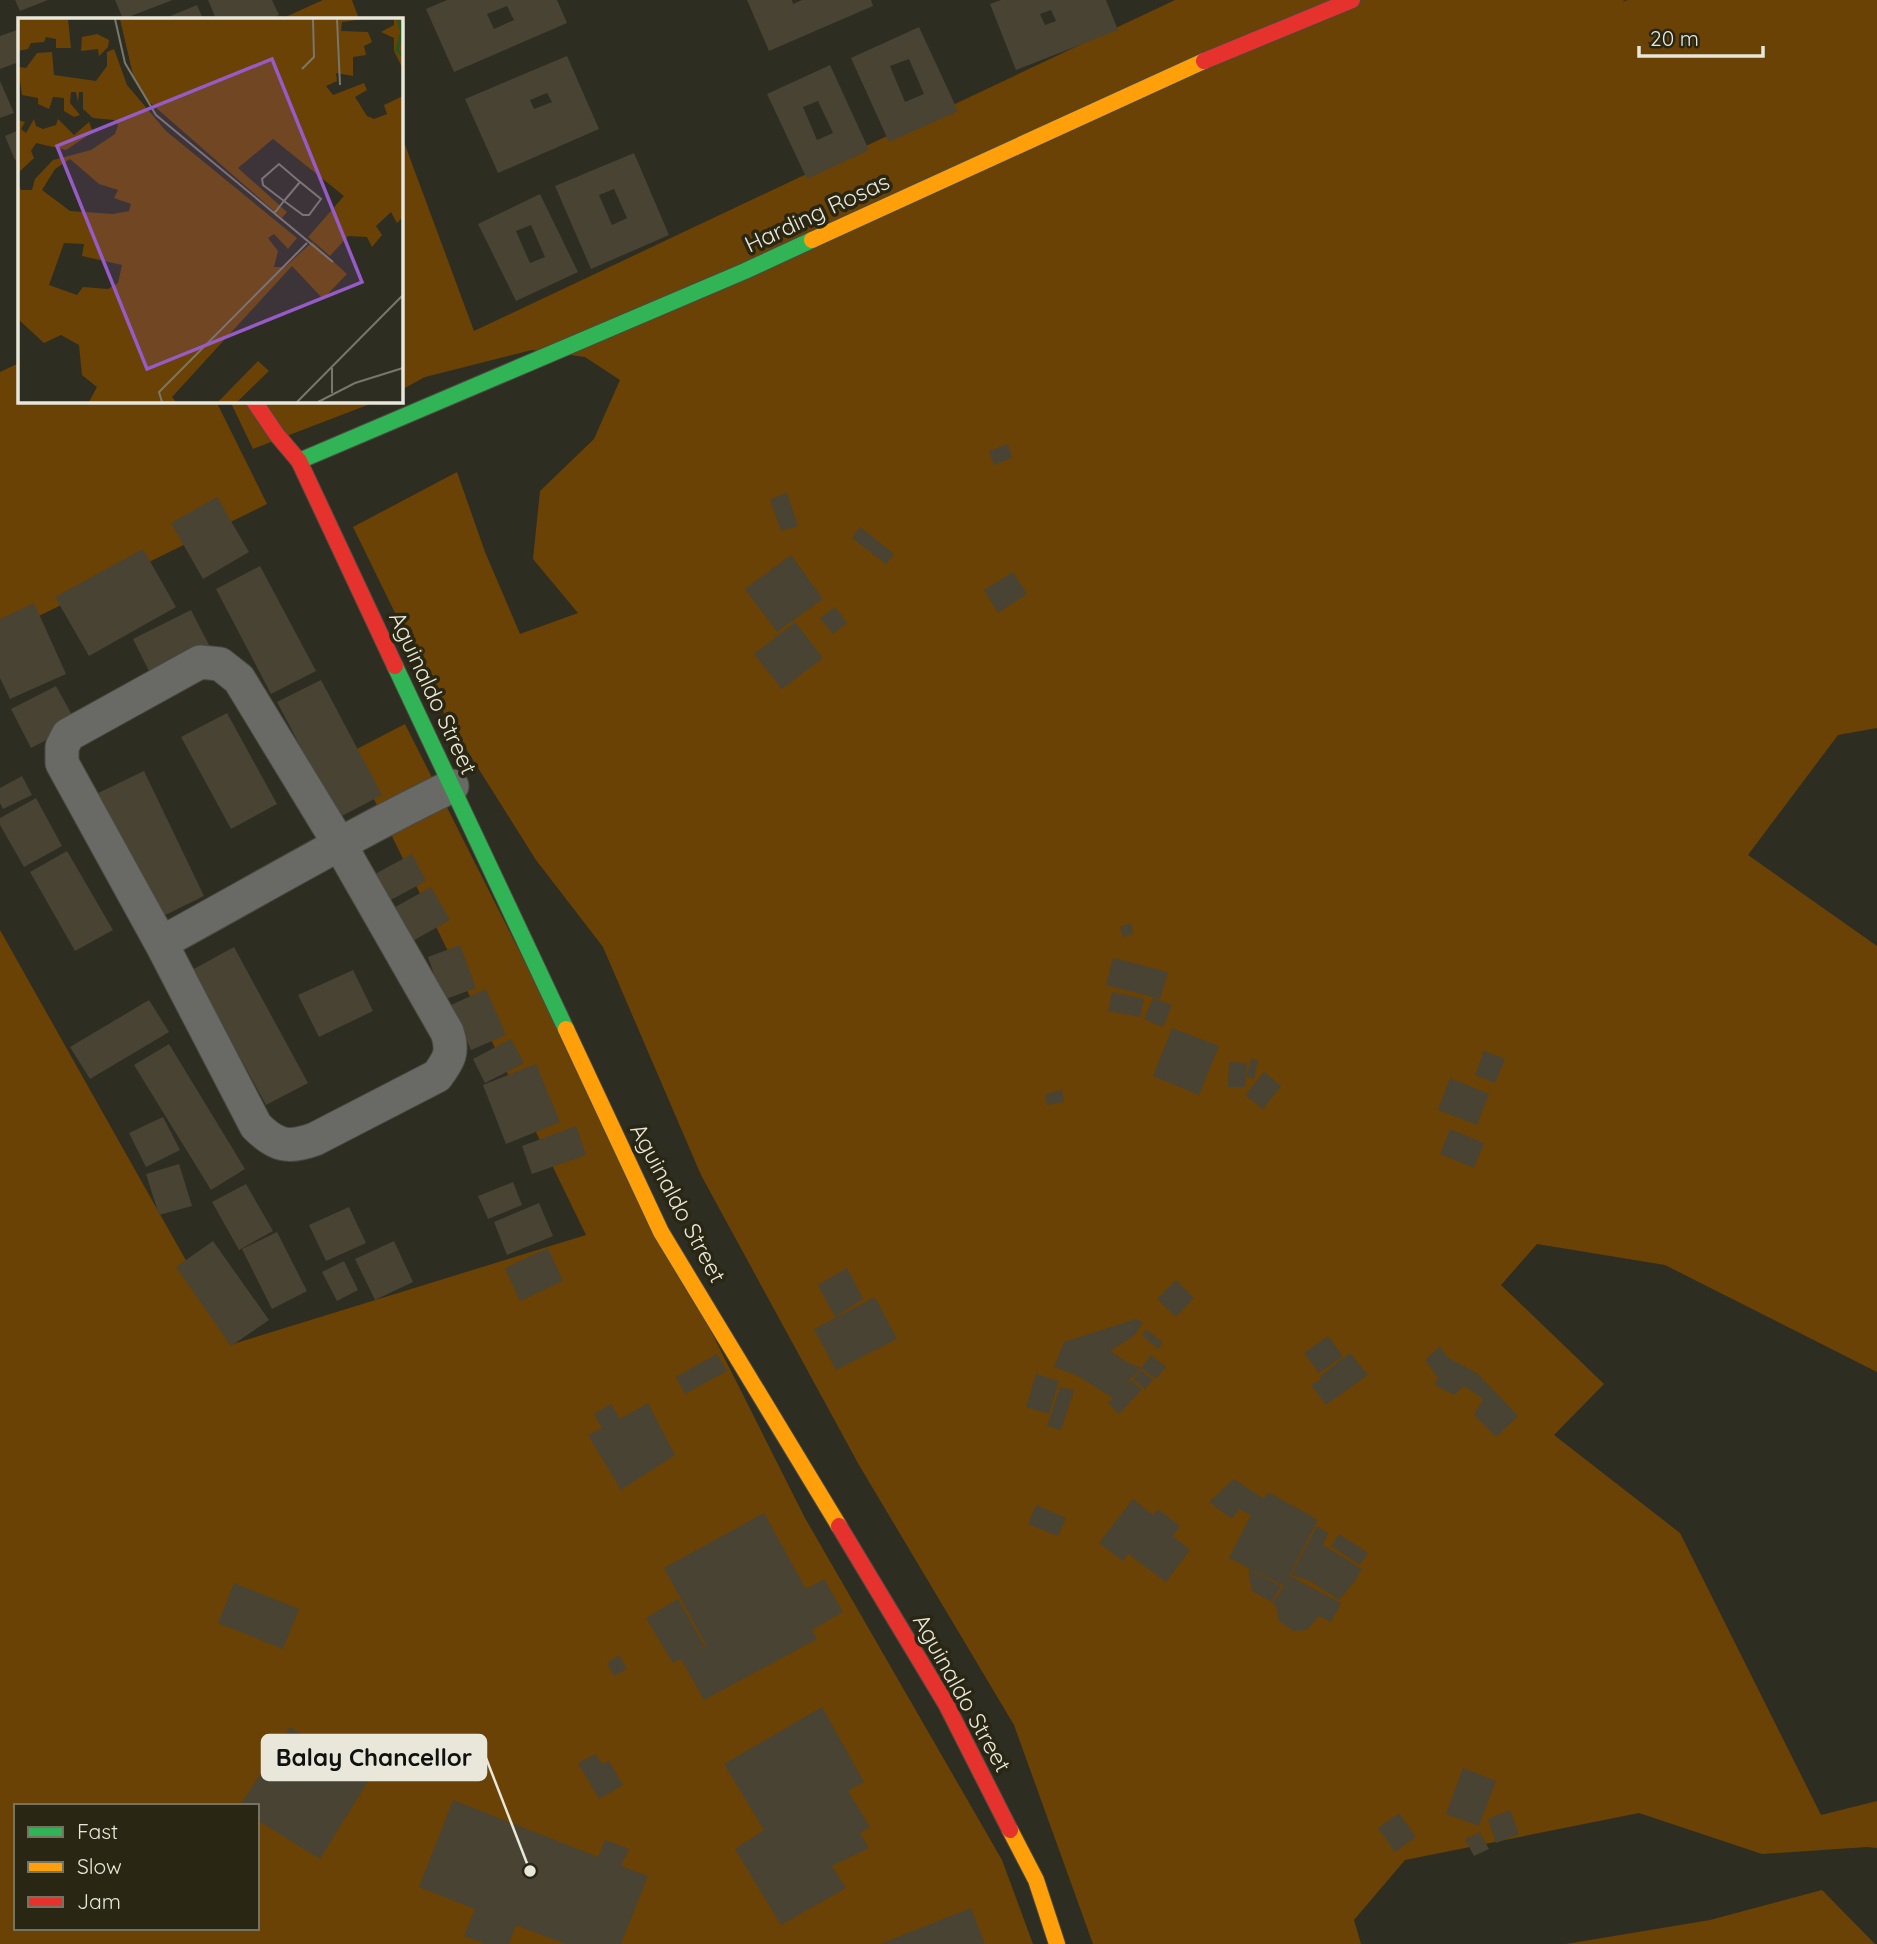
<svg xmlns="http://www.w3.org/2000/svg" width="1877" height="1944" font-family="Quicksand,sans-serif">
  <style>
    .green { fill: #6b4205; fill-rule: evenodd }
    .building { fill: #484333; fill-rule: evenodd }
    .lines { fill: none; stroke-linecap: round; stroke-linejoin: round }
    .street-casing { stroke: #4b4a40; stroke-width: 35 }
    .fast-casing { stroke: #4b4a40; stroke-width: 18 }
    .slow-casing { stroke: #4b4a40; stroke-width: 18 }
    .jam-casing { stroke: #4b4a40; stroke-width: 18 }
    .street { stroke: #696a65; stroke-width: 33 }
    .fast { stroke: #30b455; stroke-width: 16 }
    .slow { stroke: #ff9f0a; stroke-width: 16 }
    .jam { stroke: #e5322d; stroke-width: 16 }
    .labels { text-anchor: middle; stroke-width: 7; stroke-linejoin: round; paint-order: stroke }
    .street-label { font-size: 23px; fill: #e8e7da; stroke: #292713 }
    .inset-river { fill: none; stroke: #27541f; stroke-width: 3.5 }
    .inset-road { fill: none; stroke: #78776c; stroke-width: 2 }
    .view { fill: #965bc6; fill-opacity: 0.15; stroke: #965bc6; stroke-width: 3.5 }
    .inset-edge { fill: none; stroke: #e8e7da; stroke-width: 3.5 }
    .leader { fill: none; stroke: #e8e7da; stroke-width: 2.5 }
    .callout-dot { fill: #e8e7da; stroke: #292713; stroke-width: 2.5 }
    .callout { fill: #e8e7da; stroke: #e8e7da; stroke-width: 2.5 }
    .callout-label { font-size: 24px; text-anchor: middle; font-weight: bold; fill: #111 }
  </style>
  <rect width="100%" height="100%" fill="#2e2d22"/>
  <path class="green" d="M323,0H352L359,19H281Z
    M1175,0H1625L1623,2L1628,0H1877V728L1838,735L1748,855L1877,946V1372L1665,1265L1537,1244L1501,1285L1604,1384L1554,1435L1680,1533L1821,1815L1877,1801V1848L1867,1847L1762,1854L1639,1813L1405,1860L1354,1920L1361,1944H1093L1014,1725L859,1465L701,1175L603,947L536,860L446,717L353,527L457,472L485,552L520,634L578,613L533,559L540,491L594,439L620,380L585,357L532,350L425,377L401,390V134L474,331Z
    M19,363V401H216L267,504L0,635V372Z
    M230,401H378L253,449Z
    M405,724L805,1518L1002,1860L1033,1944H0V930L233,1344L586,1235L351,752ZM16,1806H257V1928H16Z
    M1822,1890L1875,1944H1566L1710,1920Z"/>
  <path class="building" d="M15,0H48L20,11Z
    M115,0H173L123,19Z
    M208,0H272L279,15L269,19H216Z
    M447,0H557L567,23L454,72L426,9ZM507,6L514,20L494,29L487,14Z
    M747,0H792L793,4L802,0H871L873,6L769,51Z
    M1001,0H1106L1118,30L1016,70L990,4ZM1051,10L1056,21L1045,25L1040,14Z
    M197,5L203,19H163Z
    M919,27L958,111L889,142L851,58ZM909,59L924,94L905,102L890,66Z
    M17,30L19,36V62L0,69V36Z
    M567,56L599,129L498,173L465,99ZM547,93L552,102L534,109L530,100Z
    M830,65L869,150L807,179L767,94ZM818,101L833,133L817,140L803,107Z
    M0,81L14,113L0,118Z
    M19,130V158L15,160L5,136Z
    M634,153L669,235L591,269L555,186ZM614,189L627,218L612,225L599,195Z
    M540,194L578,272L516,301L478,224ZM531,225L545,257L530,263L516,231Z
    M1008,444L1012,458L994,465L989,451Z
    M787,493L798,526L781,531L770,499Z
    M217,497L249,552L203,579L171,523Z
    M860,527L894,554L886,564L852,538Z
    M143,549L176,607L89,656L55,597Z
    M791,555L823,599L777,632L745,589Z
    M260,566L316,671L271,694L216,589Z
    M1013,572L1027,594L998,613L984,590Z
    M34,603L66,674L10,699L0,678V619Z
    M835,607L847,623L833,634L820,618Z
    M191,610L209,645L151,675L133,639Z
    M795,622L823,658L782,689L754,654Z
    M321,680L382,795L338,818L277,702Z
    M56,686L77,724L31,748L11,709Z
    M227,713L277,804L231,829L181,737Z
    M144,771L204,896L157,919L96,794Z
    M22,776L32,795L3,809L0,803V788Z
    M36,798L62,846L24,867L0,825V818Z
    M67,851L113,930L75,951L30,872Z
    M412,854L426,881L387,902L373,875Z
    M431,887L450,920L409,943L390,910Z
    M1131,923L1133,934L1123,937L1120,927Z
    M460,945L476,988L443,1000L428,957Z
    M234,947L308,1083L266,1105L192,970Z
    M1113,958L1168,972L1160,999L1106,985Z
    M353,970L373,1011L319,1037L298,995Z
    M486,989L506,1035L471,1050L451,1005Z
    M1112,992L1144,999L1140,1017L1108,1011Z
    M1153,998L1172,1005L1163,1027L1144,1019Z
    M149,1000L169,1032L90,1079L70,1047Z
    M1172,1028L1219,1046L1199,1095L1153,1076Z
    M511,1039L524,1063L485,1083L473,1059Z
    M169,1044L245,1169L211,1190L134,1065Z
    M1484,1051L1505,1059L1495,1083L1475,1075Z
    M1251,1059L1258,1060L1254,1079L1246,1077Z
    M1229,1062L1247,1063L1245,1087H1228Z
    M536,1064L560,1122L506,1144L483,1085Z
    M1264,1072L1281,1086L1263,1109L1245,1095Z
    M1450,1078L1489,1094L1477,1125L1438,1110Z
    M1062,1090L1064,1102L1047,1105L1045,1094Z
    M163,1117L180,1150L146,1167L129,1133Z
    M576,1126L586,1155L532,1174L522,1146Z
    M1450,1129L1484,1143L1474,1168L1440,1154Z
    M179,1164L192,1206L159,1215L146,1174Z
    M513,1182L522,1205L488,1219L478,1196Z
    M246,1184L273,1231L239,1250L212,1202Z
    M539,1203L553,1236L507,1255L494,1222Z
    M349,1207L366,1243L326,1261L309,1225Z
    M277,1232L307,1291L272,1309L242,1249Z
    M213,1241L269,1320L231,1346L176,1267Z
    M394,1241L413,1282L375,1300L355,1259Z
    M548,1248L563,1281L520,1301L505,1268Z
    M344,1261L358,1290L337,1301L322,1272Z
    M847,1268L863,1299L835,1317L818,1285Z
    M1176,1280L1194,1298L1176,1317L1157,1299Z
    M875,1297L897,1339L836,1370L814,1329Z
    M1136,1319L1143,1323L1134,1336L1110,1351L1127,1362L1141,1368L1132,1378L1129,1376L1131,1379L1121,1389L1132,1380L1142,1390L1119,1414L1108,1403L1113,1398L1078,1376L1054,1367L1064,1342Z
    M1146,1329L1163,1343L1158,1349L1142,1335Z
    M1328,1336L1343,1356L1319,1373L1304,1353Z
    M1440,1346L1447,1357L1478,1374L1518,1416L1496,1437L1474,1415L1483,1399L1464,1386L1454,1395L1435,1385L1438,1378L1425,1360Z
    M1350,1353L1368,1375L1326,1405L1311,1385L1322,1378L1320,1376Z
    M717,1354L727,1371L685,1394L676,1377Z
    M1151,1355L1166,1367L1156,1379L1141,1368Z
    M1141,1370L1153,1380L1145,1389L1133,1379Z
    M1036,1374L1059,1381L1049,1414L1026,1407Z
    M1060,1387L1074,1390L1061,1430L1047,1426Z
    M648,1403L675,1455L621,1490L588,1435L602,1428L594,1414L611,1404L620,1419Z
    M1234,1479L1264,1499L1268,1492L1318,1520L1284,1586L1229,1558L1251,1515L1239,1509L1232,1519L1209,1502Z
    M1133,1499L1153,1515L1158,1509L1180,1526L1173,1536L1190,1550L1166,1582L1128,1554L1123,1561L1099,1543Z
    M1036,1505L1066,1518L1058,1536L1028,1524Z
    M764,1513L806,1589L824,1579L843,1612L812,1630L817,1639L704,1700L681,1659L673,1663L646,1618L678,1599L704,1645L691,1653L706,1645L664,1568Z
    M1317,1526L1328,1533L1323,1545L1362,1569L1355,1581L1339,1600L1310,1581L1291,1575Z
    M1339,1534L1368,1553L1360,1565L1331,1546Z
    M1248,1569L1281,1586L1272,1602L1252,1591Z
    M1290,1576L1341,1603L1331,1622L1319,1616L1307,1630L1294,1631L1279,1621L1276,1606L1273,1603Z
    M234,1583L299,1609L283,1649L218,1623Z
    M619,1655L627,1669L614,1676L607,1663Z
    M822,1707L864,1782L848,1791L870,1827L860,1833L869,1848L832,1866L846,1888L781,1925L735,1849L764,1830L724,1764Z
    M290,1727L370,1778L320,1859L257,1820V1806H240Z
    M596,1754L602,1764L609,1761L623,1785L599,1799L578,1763Z
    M1463,1768L1496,1781L1479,1826L1446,1814Z
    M453,1800L598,1857L605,1840L629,1849L621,1866L648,1876L621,1944H565L516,1925L509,1944H485L464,1936L475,1909L419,1887Z
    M1510,1810L1519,1834L1496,1843L1488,1819Z
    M1399,1813L1416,1837L1395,1852L1378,1828Z
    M1480,1832L1489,1849L1474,1856L1465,1839Z
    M971,1908L985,1944H880Z"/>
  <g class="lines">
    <defs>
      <path id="street" d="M161,943L256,1126C276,1146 288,1149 315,1139L437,1076C449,1060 454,1052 447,1032L340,845L239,679L220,664L200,662L68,735L62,747V763L161,943C258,890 353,834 452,786"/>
      <path id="fast" d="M299,461L745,271L812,240
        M395,666L566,1029"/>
      <path id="slow" d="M812,240L1204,61
        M566,1029L661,1232L839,1526
        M1010,1830L1036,1880L1057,1944"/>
      <path id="jam" d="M1204,61L1352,0
        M254,401L277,435L299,461L395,666
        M839,1526L946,1704L1010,1830"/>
    </defs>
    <use href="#street" class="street-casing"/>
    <use href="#fast" class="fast-casing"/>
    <use href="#slow" class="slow-casing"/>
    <use href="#jam" class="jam-casing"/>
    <use href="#street" class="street"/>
    <use href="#fast" class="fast"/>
    <use href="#slow" class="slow"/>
    <use href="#jam" class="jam"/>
  </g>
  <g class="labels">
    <g class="street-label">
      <text transform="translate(817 213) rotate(-25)" y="8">Harding Rosas</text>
      <text transform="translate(433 693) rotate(65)" y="8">Aguinaldo Street</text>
      <text transform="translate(678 1203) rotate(62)" y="8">Aguinaldo Street</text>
      <text transform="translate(962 1693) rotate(61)" y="8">Aguinaldo Street</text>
    </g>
  </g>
  <g transform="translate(18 18)">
    <rect width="385" height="385" fill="#2e2d22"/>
    <path d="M0,1H50L53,30H38V21L28,19L26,24L13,25L10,31L0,33ZM102,1H347L324,4L323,13L350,14L354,24L346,28L348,37L335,39V58L318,55L319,63L308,68L315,77L346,65L349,72L337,79L349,98L356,101L369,96L366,87L385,78V199L379,205L373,194L358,208L364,217L354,229L349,219L330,218L312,238L290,219L326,178L255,121L220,150L269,194L264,200L128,81L115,57ZM376,1H385V51L376,33V20L363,14L376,7ZM79,16L91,22L90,29L81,38L80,31L63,33L64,19ZM96,31L109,67L148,113L279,220L270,231L256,216L250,220L260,233L256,249H267L294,224L329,256L305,281L274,248L154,379L158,384H71L79,369L64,357L61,327L43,317L26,325L0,301V165L3,172H14L17,161L35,142L73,132L97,116L100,107L96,102L75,100L65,91V74H61L60,84L58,74H53L52,85L62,97L56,99L46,93V80L35,79L31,91L20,86V80L4,77L0,49L8,50L19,35L34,34L36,57L78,63L89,48V34ZM52,141L81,166L100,172L96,180L113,186L111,193L95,196L52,193L24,172L37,151ZM46,225L66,226L64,238L104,247L100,265L90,271L65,269L59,277L31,267ZM16,101L18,108L25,111L38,107L40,101L56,117L71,104L75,114L48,132L18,125L13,133L16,140L0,155V102L7,104L3,111L8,115ZM240,343L251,353L219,384H200Z" fill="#6b4205" fill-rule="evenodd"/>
    <path class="inset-river" d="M380,1L384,14L379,32L385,38"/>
    <path class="inset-road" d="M97,1L107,45L138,97L315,244M319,1L322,67M284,51L296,39L295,1M256,195L258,193L266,183L282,164L303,181L291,197H285L266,183L245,167L244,161L261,146L282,164M314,375V350M144,384L141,374L289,225M279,384L385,277M300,384L337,365L385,350"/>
    <path class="view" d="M254,41L344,264L129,351L39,128Z"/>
    <rect width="385" height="385" class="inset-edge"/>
  </g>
  <path class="leader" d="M530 1871L486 1758"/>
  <circle class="callout-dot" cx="530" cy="1871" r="7"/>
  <rect class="callout" x="262" y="1735" width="224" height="45" rx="7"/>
  <g class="callout-label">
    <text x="374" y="1766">Balay Chancellor</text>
  </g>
  <rect x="14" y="1804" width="245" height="126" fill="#292713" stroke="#757463" stroke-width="2"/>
  <rect x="28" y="1827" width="35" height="10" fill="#30b455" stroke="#757463" stroke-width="2"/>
  <text x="77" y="1839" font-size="21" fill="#e8e7da">Fast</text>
  <rect x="28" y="1862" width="35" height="10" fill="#ff9f0a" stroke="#757463" stroke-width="2"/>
  <text x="77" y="1874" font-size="21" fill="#e8e7da">Slow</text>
  <rect x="28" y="1897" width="35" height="10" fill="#e5322d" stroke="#757463" stroke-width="2"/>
  <text x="77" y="1909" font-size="21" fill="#e8e7da">Jam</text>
  <path d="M1639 46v10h124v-10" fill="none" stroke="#e8e7da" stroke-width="3.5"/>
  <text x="1650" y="46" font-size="21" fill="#e8e7da" stroke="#292713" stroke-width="5" paint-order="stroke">20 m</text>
</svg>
